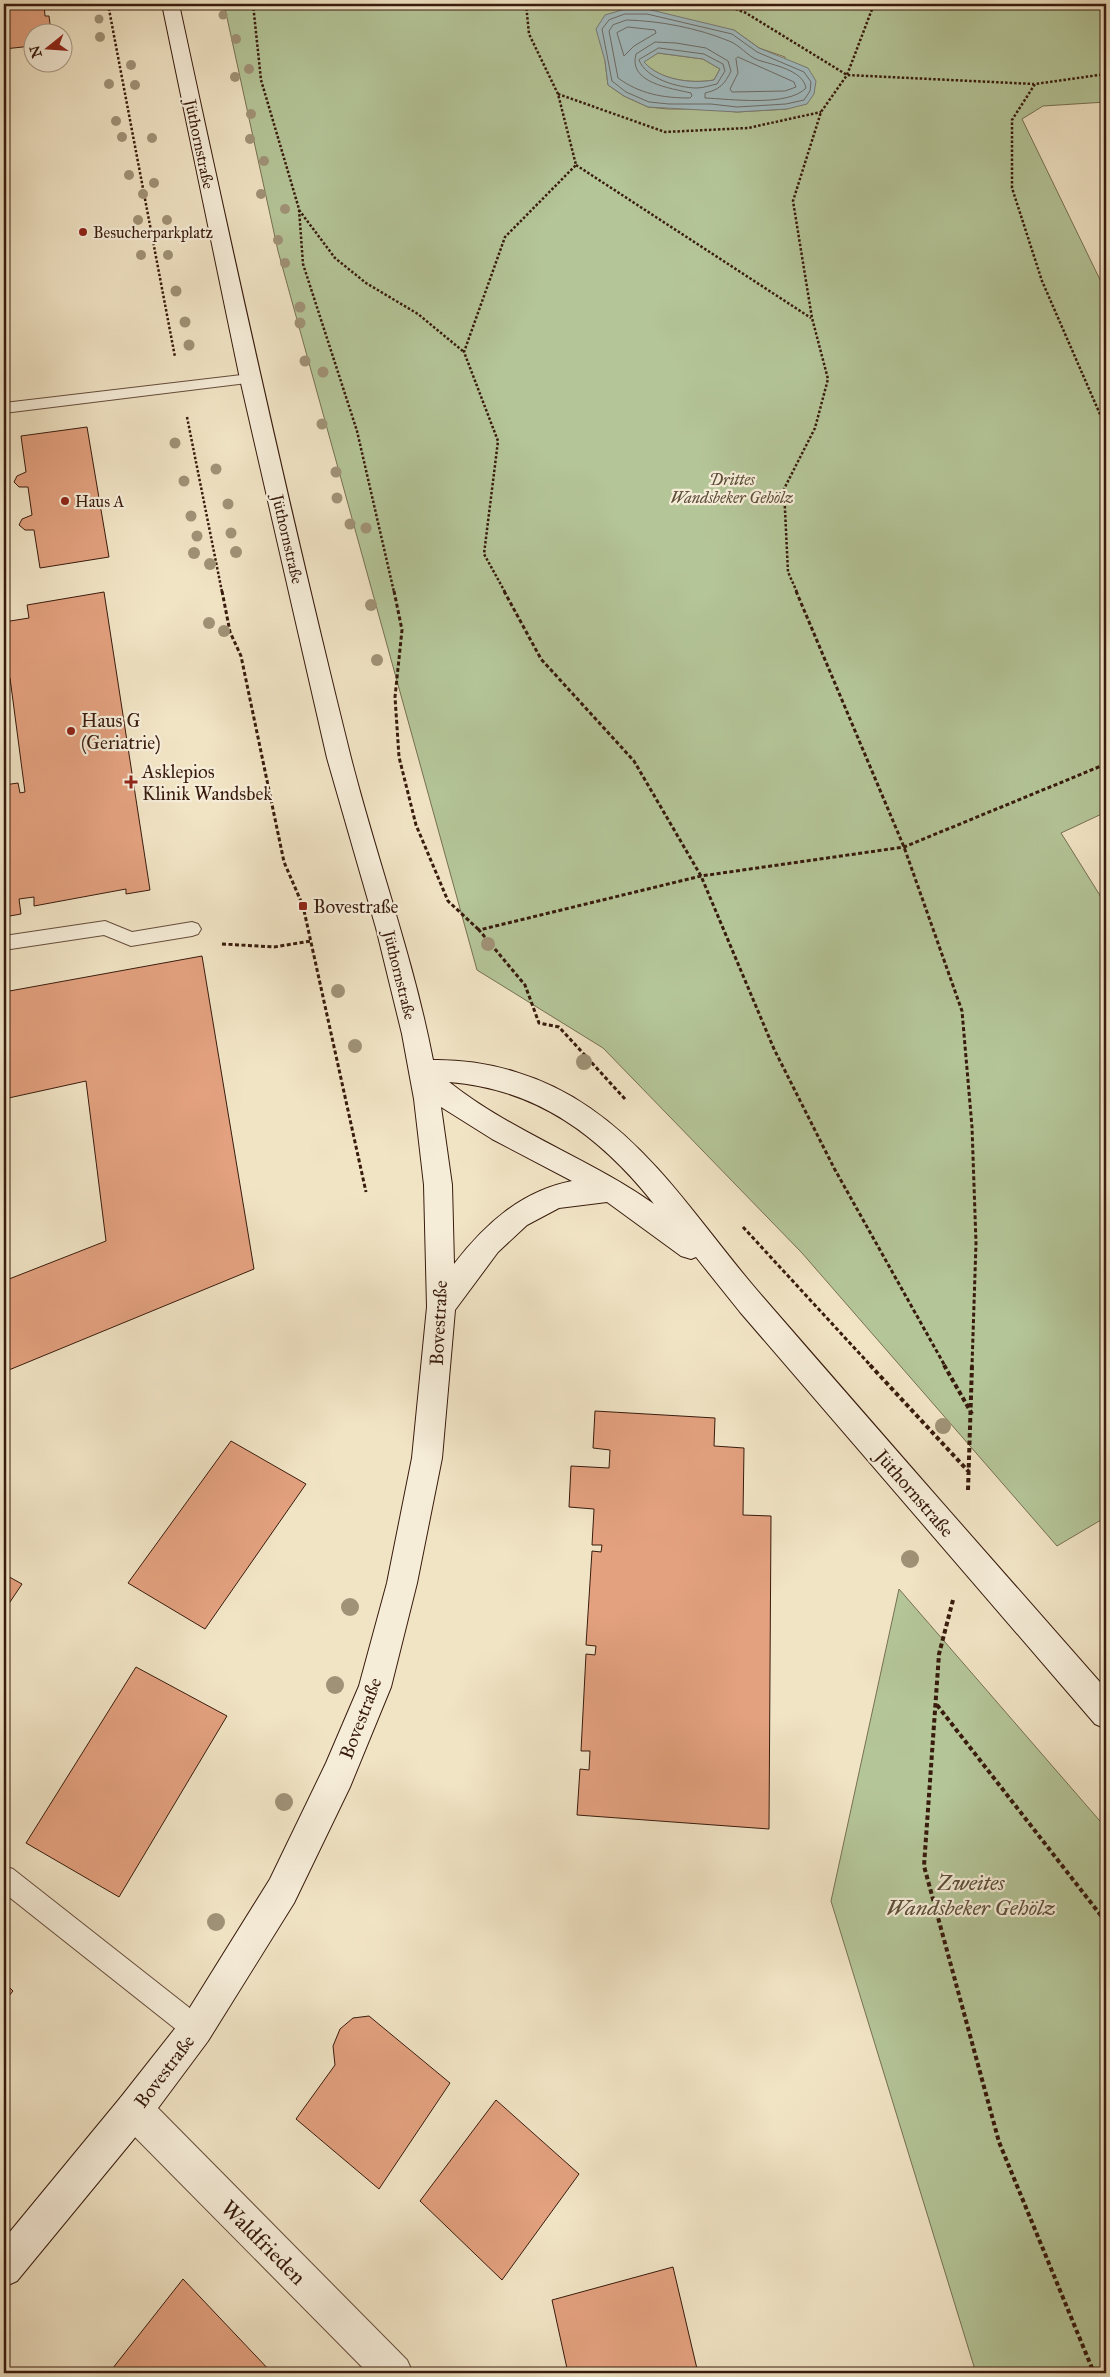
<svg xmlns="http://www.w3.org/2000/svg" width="1110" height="2377" font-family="'IM FELL Great Primer',serif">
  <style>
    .green { fill: #b4c598; stroke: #767052; fill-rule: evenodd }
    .water { fill: #a1bbc0; stroke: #777b78; fill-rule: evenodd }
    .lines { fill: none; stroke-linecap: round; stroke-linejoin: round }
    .shore { stroke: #6c6b66; stroke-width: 1 }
    .building { fill: #e3a17f; stroke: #381b0d }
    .lane-casing { stroke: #664d3b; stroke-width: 2 }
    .street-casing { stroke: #664d3b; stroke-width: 2 }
    .secondary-casing { stroke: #381b0d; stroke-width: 2 }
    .path-far2 { stroke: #381b0d; stroke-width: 2.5; stroke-dasharray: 2.5 2; stroke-linecap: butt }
    .path-far1 { stroke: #381b0d; stroke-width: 3; stroke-dasharray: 4 2.5; stroke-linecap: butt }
    .path { stroke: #381b0d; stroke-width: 4; stroke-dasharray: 4.5 3; stroke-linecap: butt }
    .lane { fill: #f6edd9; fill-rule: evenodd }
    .street { fill: #f6edd9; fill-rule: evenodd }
    .secondary { fill: #f6edd9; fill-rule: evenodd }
    .tree { fill: #a09277 }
    .poi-dot { fill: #8f2418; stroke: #f6edd9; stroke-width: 2 }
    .labels { text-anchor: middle; stroke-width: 4.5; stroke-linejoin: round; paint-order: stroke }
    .far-street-label { font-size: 16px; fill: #381b0d; stroke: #f6edd9 }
    .far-poi-label { font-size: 16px; fill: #381b0d; stroke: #f6edd9; text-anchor: start }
    .far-park-label { font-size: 16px; font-style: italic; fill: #5d4e37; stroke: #f6edd9 }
    .poi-label { font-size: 19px; fill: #381b0d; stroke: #f6edd9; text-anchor: start }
    .street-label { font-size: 19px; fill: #381b0d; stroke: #f6edd9 }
    .near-park-label { font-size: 22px; font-style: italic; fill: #5d4e37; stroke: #f6edd9 }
    .near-street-label { font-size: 22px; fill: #381b0d; stroke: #f6edd9 }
  </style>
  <rect width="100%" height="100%" fill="#f1e4c5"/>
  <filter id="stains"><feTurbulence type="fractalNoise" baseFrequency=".004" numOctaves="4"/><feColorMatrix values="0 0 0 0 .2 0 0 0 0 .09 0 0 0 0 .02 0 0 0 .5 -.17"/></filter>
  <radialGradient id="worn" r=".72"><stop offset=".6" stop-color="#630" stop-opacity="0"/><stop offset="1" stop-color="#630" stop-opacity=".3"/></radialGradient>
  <path class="green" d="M224,4H1106V102L1043,106L1022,119L1106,292V812L1061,833L1106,905V1517L1057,1546L802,1253L603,1048L477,970L278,251ZM734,30L759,48L785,57L787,109L737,112L711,109H668L648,107L624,96L608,85L605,61Z
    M658,53L703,59L720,69L714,80C691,84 660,80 643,62Z
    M899,1589L1106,1828V2373H976L831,1901Z"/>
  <path class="water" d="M625,9H647L734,30L759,48L808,68L816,81L814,94L807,104L787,109L737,112L648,107L624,96L608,85L605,61L596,29L605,15ZM658,53L703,59L720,69L714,80C691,84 660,80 644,62Z"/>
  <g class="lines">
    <path class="shore" d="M625,14H647L732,34L757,52L804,72L811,82L810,91L804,100L786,104L737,107L711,104H669L649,102L626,92L612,81L602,29L609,20Z
      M627,20C661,21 697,28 729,41C740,45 747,56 758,60C773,65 803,70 806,88C788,107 730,99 705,98V93C719,90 725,84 731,71L728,61L706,48L676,43L655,42L636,54C628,83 670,88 691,93L692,96L690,98C663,98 640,94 618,78L609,31L613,25Z
      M628,27L655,30L656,33L634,46L624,56L617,33Z
      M659,48L704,54L723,64L725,71L717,84C711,85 704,88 697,88C679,88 646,79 639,60Z
      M738,57L794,82L796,87L785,91L732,92L730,89L738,73L736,59Z"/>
  </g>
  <path class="building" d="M44,4L45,16H49L51,32H32V46L4,49V7Z
    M1101,156H1106V207Z
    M87,427L109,557L40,568L34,530H25L19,525L22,519L32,515L28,487H19L14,482L17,476L26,472L21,436Z
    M104,592L150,890L126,894V889L34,906V897L19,899L21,914L4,917V785L18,783L20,793L25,792L10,678L4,679V622L29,618L27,605Z
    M202,956L254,1269L4,1372V1281L106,1241L86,1081L4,1099V992Z
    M595,1411L715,1418L714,1446L744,1448L743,1515L771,1516L769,1829L577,1815L580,1769L589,1770L590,1751H581L586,1654L595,1655L596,1646L586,1645L592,1551L601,1552L602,1545H592L594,1509L569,1507L571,1466L609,1468L610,1450L593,1448Z
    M231,1441L306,1484L205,1629L128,1583Z
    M4,1574L22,1584L4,1611Z
    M136,1667L227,1716L119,1897L26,1843Z
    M4,1982L13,1991L4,2002Z
    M369,2016L450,2083L379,2189L296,2119L335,2065L333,2046L340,2029L353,2018Z
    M496,2100L579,2174L502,2280L420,2201Z
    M673,2267L698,2373H568L552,2300Z
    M183,2279L272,2373H109Z"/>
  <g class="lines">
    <defs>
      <path id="lane" d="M250,374L257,379L255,382L4,413V403Z
        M105,921L132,932L192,922L198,924L201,929L198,934L192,936L131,946L104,935L4,950V936Z
        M4,1866L13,1869L205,2020L209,2029L205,2038L196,2042L187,2038L4,1893Z"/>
      <path id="street" d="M134,2092L147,2097L407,2360L413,2373H368L121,2123L116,2110L121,2097Z"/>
      <path id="secondary" d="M162,4H179C233,255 288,505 350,754C376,857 413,956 433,1060C487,1059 545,1076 590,1108C661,1157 706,1232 762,1296C876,1428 991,1558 1106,1689V1729L1095,1724L740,1312L696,1257L691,1259L681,1256L607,1202L559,1208L527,1225L498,1252L455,1310L442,1458L417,1583L391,1687L350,1787L294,1903L208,2041L147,2123L17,2281L4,2287V2239L121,2097L184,2017L270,1879L326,1763L359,1686L387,1583L412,1458L427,1307L424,1185L414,1099L402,1034L376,928L327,758L240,379ZM449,1082C537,1089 600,1136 654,1204C589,1158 512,1132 449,1082ZM441,1107L492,1139L572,1181C521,1191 485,1224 454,1264L452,1185Z"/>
    </defs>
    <use href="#lane" class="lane-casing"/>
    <use href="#street" class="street-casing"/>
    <use href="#secondary" class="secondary-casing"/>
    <path class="path-far2" d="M108,4L175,357
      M253,4L261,80L299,209L303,264L357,431L394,592
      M723,4L746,13L847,75L1034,84
      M1106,74L1035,84L1012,120V188L1042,281L1106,428
      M558,94L665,132L748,128L821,112
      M576,165L811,318
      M299,210L335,258L366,283L418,314L464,352
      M187,417L222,592
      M505,592L484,554L498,441L464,352L505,237L576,165L558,94L529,34L526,4
      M797,592L788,572L784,489L815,428L828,379L812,318L793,201L821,112L847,75L874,4"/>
    <path class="path-far1" d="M222,591L230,632L241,656L284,862L303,906L366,1192
      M394,591L402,630L395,697L399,757L416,825L448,901L479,930
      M504,591L541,659L634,761L701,876L774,1049L834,1168L945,1366
      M796,591L904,847L962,1011L972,1127L976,1243L972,1366
      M222,944L274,947L311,941
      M625,1099L559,1027L539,1023L525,985L479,930L701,876L904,847L1106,764
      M743,1227L871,1366"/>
    <path class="path" d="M870,1365L969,1472
      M944,1365L972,1414
      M968,1490L972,1365
      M953,1600L939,1654L924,1866L999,2142L1094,2373
      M937,1705L1106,1922"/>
    <use href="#lane" class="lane"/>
    <use href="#street" class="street"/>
    <use href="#secondary" class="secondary"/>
  </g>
  <g class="tree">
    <circle cx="223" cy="15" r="4.5"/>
    <circle cx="99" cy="19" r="4.5"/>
    <circle cx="100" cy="37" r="5"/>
    <circle cx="236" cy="39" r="5"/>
    <circle cx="131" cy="65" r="5"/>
    <circle cx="249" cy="69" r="5"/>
    <circle cx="235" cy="77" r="5"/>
    <circle cx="109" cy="84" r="5"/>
    <circle cx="135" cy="85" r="5"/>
    <circle cx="251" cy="114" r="5"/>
    <circle cx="116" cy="121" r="5"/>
    <circle cx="122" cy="137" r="5"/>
    <circle cx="152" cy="138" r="5"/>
    <circle cx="250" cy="139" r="5"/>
    <circle cx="264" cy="161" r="5"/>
    <circle cx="129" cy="175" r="5"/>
    <circle cx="154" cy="183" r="5"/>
    <circle cx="143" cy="194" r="5"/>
    <circle cx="261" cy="194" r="5"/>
    <circle cx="285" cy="209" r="5"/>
    <circle cx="138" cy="220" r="5"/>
    <circle cx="167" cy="220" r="5"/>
    <circle cx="278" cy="240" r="5"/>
    <circle cx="141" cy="255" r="5"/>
    <circle cx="168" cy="255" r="5"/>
    <circle cx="285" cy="263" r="5"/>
    <circle cx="176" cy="291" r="5.5"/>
    <circle cx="300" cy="307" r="5.5"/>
    <circle cx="185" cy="322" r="5.5"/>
    <circle cx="300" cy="323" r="5.5"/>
    <circle cx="189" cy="345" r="5.5"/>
    <circle cx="305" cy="361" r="5.5"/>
    <circle cx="323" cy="372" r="5.5"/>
    <circle cx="322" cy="424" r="5.5"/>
    <circle cx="175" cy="443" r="5.5"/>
    <circle cx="216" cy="469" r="5.5"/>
    <circle cx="336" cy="472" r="5.5"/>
    <circle cx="184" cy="481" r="5.5"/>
    <circle cx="337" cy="498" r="5.5"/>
    <circle cx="228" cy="504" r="5.5"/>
    <circle cx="191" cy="516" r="5.5"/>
    <circle cx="350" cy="524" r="5.5"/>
    <circle cx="366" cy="528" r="5.5"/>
    <circle cx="231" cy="533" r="5.5"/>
    <circle cx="197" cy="536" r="5.5"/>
    <circle cx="236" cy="552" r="6"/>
    <circle cx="194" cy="553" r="6"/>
    <circle cx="210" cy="564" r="6"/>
    <circle cx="371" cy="605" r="6"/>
    <circle cx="209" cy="623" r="6"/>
    <circle cx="224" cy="631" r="6"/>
    <circle cx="377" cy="660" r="6"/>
    <circle cx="488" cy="944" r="7"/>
    <circle cx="338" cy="991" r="7"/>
    <circle cx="355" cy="1046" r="7"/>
    <circle cx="584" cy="1062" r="8"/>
    <circle cx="943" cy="1426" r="8"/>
    <circle cx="910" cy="1559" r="9"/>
    <circle cx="350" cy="1607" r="9"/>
    <circle cx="335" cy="1685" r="9"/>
    <circle cx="284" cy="1802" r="9"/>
    <circle cx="216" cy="1922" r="9"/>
  </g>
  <g class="poi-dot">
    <circle cx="83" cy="232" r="5"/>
    <circle cx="65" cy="501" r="5"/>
    <circle cx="71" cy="731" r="5"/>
    <path d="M128.5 774.5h5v5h5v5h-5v5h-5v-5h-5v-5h5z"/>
    <rect x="298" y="901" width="10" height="10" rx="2.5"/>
  </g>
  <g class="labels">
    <g class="far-street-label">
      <text transform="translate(200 144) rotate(78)" y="6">Jüthornstraße</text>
      <text transform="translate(288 539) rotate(77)" y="6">Jüthornstraße</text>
      <text transform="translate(400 975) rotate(76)" y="6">Jüthornstraße</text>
    </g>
    <g class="far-poi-label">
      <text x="93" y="238">Besucherparkplatz</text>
      <text x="75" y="507">Haus A</text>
    </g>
    <g class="far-park-label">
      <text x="732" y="485">Drittes<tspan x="732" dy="18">Wandsbeker Gehölz</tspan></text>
    </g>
    <g class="poi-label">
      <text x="81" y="727">Haus G<tspan x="81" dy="22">(Geriatrie)</tspan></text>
      <text x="142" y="778">Asklepios<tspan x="142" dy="22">Klinik Wandsbek</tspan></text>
      <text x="313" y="913">Bovestraße</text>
    </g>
    <g class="street-label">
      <text transform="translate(438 1323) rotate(-87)" y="7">Bovestraße</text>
      <text transform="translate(915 1493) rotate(49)" y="7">Jüthornstraße</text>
      <text transform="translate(360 1718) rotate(-69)" y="7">Bovestraße</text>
      <text transform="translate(164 2071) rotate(-53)" y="7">Bovestraße</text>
    </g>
    <g class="near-park-label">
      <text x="971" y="1890">Zweites<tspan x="971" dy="25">Wandsbeker Gehölz</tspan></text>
    </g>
    <g class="near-street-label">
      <text transform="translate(264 2242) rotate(45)" y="8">Waldfrieden</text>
    </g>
  </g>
  <rect width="1110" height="2377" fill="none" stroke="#f1e4c5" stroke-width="20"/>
  <rect x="5" y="5" width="1100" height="2367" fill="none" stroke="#381b0d" stroke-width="2.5"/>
  <rect x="10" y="10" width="1090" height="2357" fill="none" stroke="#381b0d"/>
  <g transform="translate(48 48) rotate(253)"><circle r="24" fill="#f6edd9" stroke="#aa9987"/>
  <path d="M0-4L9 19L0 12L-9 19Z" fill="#8f2418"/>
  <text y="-8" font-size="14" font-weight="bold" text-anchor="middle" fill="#381b0d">N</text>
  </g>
  <rect width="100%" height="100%" filter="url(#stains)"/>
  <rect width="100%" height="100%" fill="url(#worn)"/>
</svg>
